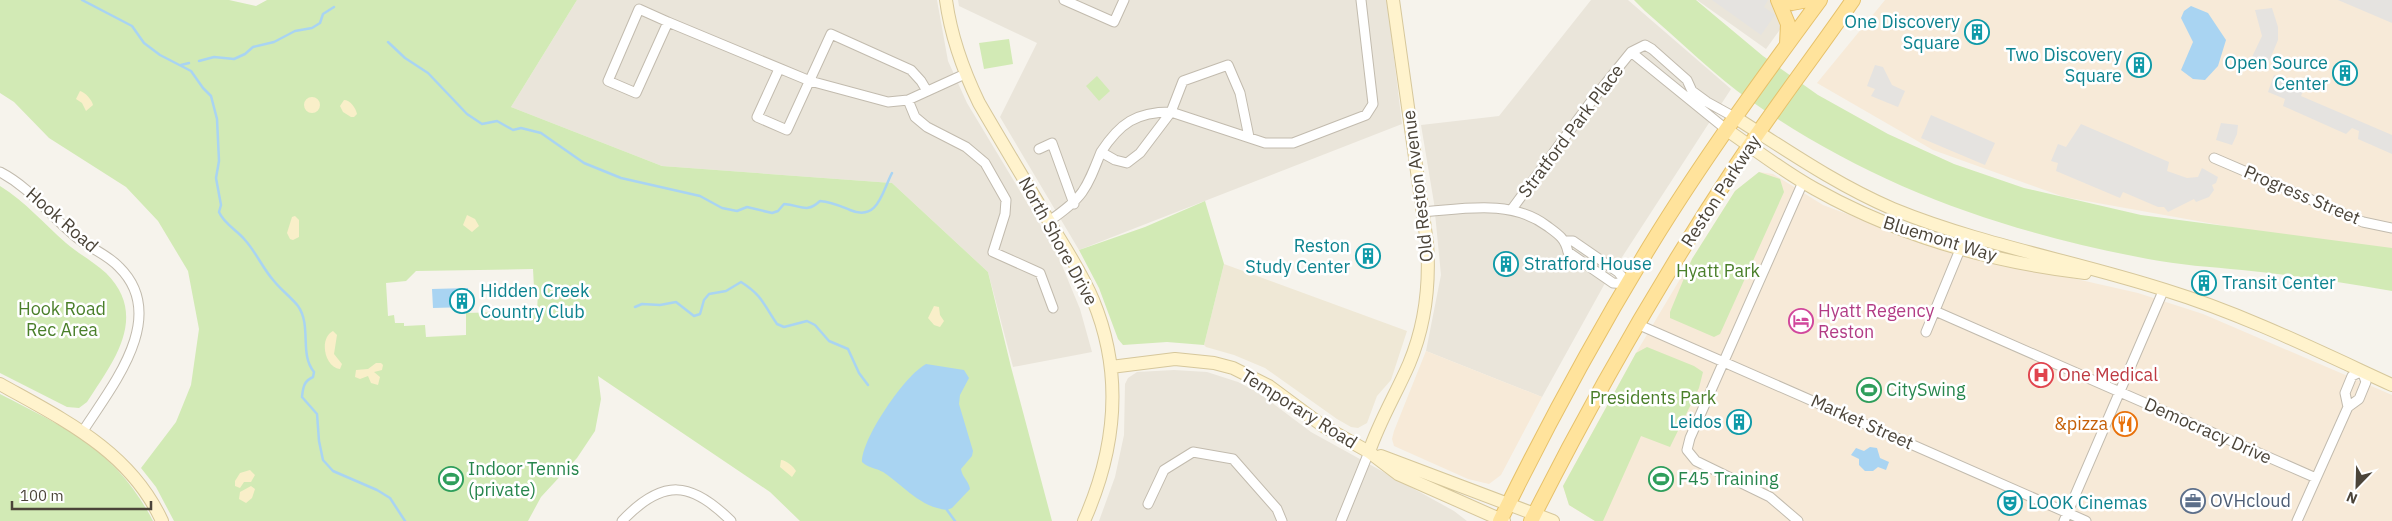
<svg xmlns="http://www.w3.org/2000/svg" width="2392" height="521" font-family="'IBM Plex Sans',sans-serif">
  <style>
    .residential { fill: #eae5da }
    .commercial { fill: #f7ead8 }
    .education { fill: #efe8d6 }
    .green { fill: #d2eab5; fill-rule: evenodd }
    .sand { fill: #f9efc9 }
    .parking { fill: #e5e3e0 }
    .water { fill: #a9d4f2 }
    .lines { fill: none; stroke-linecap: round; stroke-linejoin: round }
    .stream { stroke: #a9d4f2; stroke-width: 2.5 }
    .street-casing { stroke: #c2bbae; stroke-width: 11 }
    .secondary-casing { stroke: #d6c79b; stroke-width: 14 }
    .primary-casing { stroke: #e6c16a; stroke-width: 16 }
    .street { stroke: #fff; stroke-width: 9 }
    .secondary { stroke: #fff3cd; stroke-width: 12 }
    .primary { stroke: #ffe39c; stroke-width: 14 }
    .labels { text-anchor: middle; stroke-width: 5; stroke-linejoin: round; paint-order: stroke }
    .culture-label { font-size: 18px; fill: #0d838f; stroke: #fff; text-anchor: end }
    .street-label { font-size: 18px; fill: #4b4439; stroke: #fff }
    .park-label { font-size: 18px; fill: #4a7f2a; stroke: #fff }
    .hotel-label { font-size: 18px; fill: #b23c85; stroke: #fff; text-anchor: start }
    .health-label { font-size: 18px; fill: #be3a42; stroke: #fff; text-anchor: start }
    .leisure-label { font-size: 18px; fill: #27864d; stroke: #fff; text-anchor: start }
    .food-label { font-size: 18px; fill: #c56008; stroke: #fff; text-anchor: end }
    .service-label { font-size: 18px; fill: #4e5e75; stroke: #fff; text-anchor: start }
  </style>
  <rect width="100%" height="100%" fill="#f6f3ec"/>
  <path class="residential" d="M577,0H937L948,61L967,103L1056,251L1080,309L1092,352L1013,367L988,272L892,183L662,166L511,107Z
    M958,0H1387L1402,124L1079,250L1000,117L1037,43L959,6Z
    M1591,0H1628L1731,89L1604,285L1542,397L1426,351L1441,275L1434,203L1421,125L1499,116Z
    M1697,0H1801L1766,49Z
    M1174,370L1207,372L1238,382L1259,393L1311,432L1454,511L1467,521H1099L1115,477L1124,435L1125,384L1128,378L1137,372Z"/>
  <path class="commercial" d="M1885,0H2392V256L2064,197L1933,150L1817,83Z
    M1759,172L1773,174L1823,205L1935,247L2138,293L2203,314L2392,395V521H1595L1569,505L1563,486L1636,353L1692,259L1735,191Z
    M1426,351L1542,397L1501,475L1489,484L1468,479L1394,446L1392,439L1394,431Z"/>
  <path class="education" d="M1224,264L1407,331L1391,380L1377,396L1367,423L1358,428L1351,427L1337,419L1265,368L1234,355L1206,347L1204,345Z"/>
  <path class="green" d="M0,0H229L256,6L267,0H577L511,107L662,166L892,183L988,272L1011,367L1052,521H800L770,492L598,376L601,399L595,431L577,458L541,497L528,521H174L156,487L141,468L176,422L191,385L199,329L188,271L158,221L126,187L49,138L14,102L0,93ZM533,269L534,288L538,292L537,311L466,313V335L426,337L425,325L404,326V323H395L394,315L388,316L386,283L406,281L416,271Z
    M1634,0H1696L1763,56L1818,95L1888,134L1954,164L2024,188L2141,215L2392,248V291C2342,282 2292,275 2242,270C2211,267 2179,265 2148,259C2002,231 1874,187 1751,101C1714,75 1680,41 1645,11Z
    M1009,39L1013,64L984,69L979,43Z
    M1097,76L1110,91L1099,101L1086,86Z
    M1759,172L1780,179L1784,192L1720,334L1714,337L1670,318V312L1692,259L1735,191Z
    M0,186C26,202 44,224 66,243C79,254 94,262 106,273C150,317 112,363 87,402L79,408L67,407L0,373Z
    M1205,201L1224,264L1204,345L1167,342L1123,345L1118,339L1099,288L1079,250L1145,227Z
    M1647,347L1694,366L1703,372L1699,388L1670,447L1641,436L1603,521H1595L1569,505L1563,486L1636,353Z
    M0,394C68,429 116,450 153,521H0Z"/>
  <path class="sand" d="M80,91C85,92 92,100 93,105L86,111L82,103L76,99Z
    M304 105a8 8 0 1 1 16 0a8 8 0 1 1-16 0Z
    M344,100C350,100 356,108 357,114L354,117H351L343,112L340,106Z
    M467,215L475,219L479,226L472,232L463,225Z
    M295,216L299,220V237L293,240L290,239L287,233L292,217Z
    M934,306L939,307L940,315L944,321L940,327L934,325L928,318Z
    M333,331L337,335L334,354L342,364L340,369C324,367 319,338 333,331Z
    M376,363H381L383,365L382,370L374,372L380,377L378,385L371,383L368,376L360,379L355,377L356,370L368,369Z
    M781,460C786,460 794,467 796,471L792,477L780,467Z
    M250,470L255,475L251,482H244L240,488L235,486V481L240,473Z
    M251,486L255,489L252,498L246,503L239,499L240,492Z"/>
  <path class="parking" d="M1712,0H1768L1764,7L1775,15L1761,35Z
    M2338,0H2392V23Z
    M2272,8L2278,27V40L2268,64L2252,57L2262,36L2255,10Z
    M1875,65L1883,67L1892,85L1905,91L1898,107L1871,96L1875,89L1867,86Z
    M2274,75L2304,89L2301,96L2392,135V154L2358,139L2359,131L2352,128L2346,134L2283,106L2285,99L2268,92Z
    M1931,115L1995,143L1985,165L1921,138Z
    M2221,123L2238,125L2237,134L2232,145L2216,140Z
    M2081,124L2169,162L2167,171L2187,178L2198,177L2202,168L2218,177L2216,183L2212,185L2214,190L2209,197L2196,202L2194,199L2168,212L2164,207H2158L2123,192L2120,198L2056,171L2058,163L2051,161L2058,144L2066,147Z"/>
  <path class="water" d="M2191,6L2208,13L2226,40L2218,66L2205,80L2193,79L2181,70L2193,42L2181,18L2184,11Z
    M468,288V307L433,308L432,289Z
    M926,364L964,370L969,378L960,395L959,404L973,451L972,456L961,469C962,477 969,481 970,489L952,508L947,510C920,507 905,487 883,472C876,468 868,468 862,462C862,438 905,375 926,364Z
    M1870,447L1877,448L1880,458L1889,462L1886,470L1878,467L1873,471H1865L1859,465V459L1851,455L1856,448L1864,451Z"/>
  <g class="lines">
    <path class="stream" d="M82,0L132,26L144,43L160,55L191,71L203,88L211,96L217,119L219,161L216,178L221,205L219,212C224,224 237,230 245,240C256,252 263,269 274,281C281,290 291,297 298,306C312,326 299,354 314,372L313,377C304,381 303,387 302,397L317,414L319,441L323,460L333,471L377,490L390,498L405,521
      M388,42L405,58L428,73L467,114L482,124L497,121L513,130L521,128L541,133L584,163L621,178L700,196L722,208L737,211L747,207L772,213L778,211L784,204C801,205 806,214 820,201C832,202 840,206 850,210C878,222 882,192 892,173
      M199,61L214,57L234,59L245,54L253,47L274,42L295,31L312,28L320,23L323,14L334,7
      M181,65L189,63
      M635,307L642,304L660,305L676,302L694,316L700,314L704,300L709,294L726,291L741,282C763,296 763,304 777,324L784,327L807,321L815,325L829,341L848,349L859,373L868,385
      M947,510L955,521"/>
    <defs>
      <path id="street" d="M1064,0L1114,22L1124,0
        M639,9L668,22L636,93L608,81Z
        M668,22L810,81L888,102L908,100L965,74
        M1631,52L1727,130
        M779,69L757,117L787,130L831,34L911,70L921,81L927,91
        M908,100L915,117L927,127L966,147L985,163L1006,200L1005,214L993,252L1040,273L1053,308
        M1039,149L1052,143L1074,204
        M1101,152C1120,123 1136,112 1171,112L1183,81L1228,65L1240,93L1249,137
        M2214,158L2363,222L2392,228
        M0,172C31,188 49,215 75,236C89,248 107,254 119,267C170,317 111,387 83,431
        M1512,209L1593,99L1631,52L1645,45L1652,49L1687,80L1692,91L1707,102L1736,118
        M1422,212C1464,209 1511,199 1547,226C1558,234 1565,238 1568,252L1613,283L1628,284
        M1049,221C1083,198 1086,190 1101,152L1115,160L1127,163L1140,153L1171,112L1265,143H1293L1366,115L1373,104L1361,0
        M1565,241H1573L1618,272L1628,284
        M1935,311L2316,478
        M1637,324L2086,521
        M1926,332L1966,235
        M1148,504L1164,470L1193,452L1233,459L1277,509L1282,521
        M622,521C663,478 691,481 731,521
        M1341,521L1369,452
        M1798,521L1770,497L1696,461L1687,450L1690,438L1803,182
        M2064,521L2164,289
        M2297,521L2348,407L2359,399L2366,382L2362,371L2352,376L2345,393L2348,407"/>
      <path id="secondary" d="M946,0C951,37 963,70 979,103C1001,141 1024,179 1047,218C1063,245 1081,271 1093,300C1124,375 1116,449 1084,521
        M1736,118C1788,151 1837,185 1893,209C1981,245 2075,261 2165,290C2243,314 2318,351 2392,385
        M1727,130C1756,150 1784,172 1815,189C1899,236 1991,262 2085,273
        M1111,367L1175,359L1214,363L1233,368L1269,386L1323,426L1369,452L1398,474L1504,521
        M0,384C64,420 130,451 162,521
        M1369,452C1379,422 1396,394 1409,364C1425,326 1430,284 1427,243L1393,0
        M1381,456L1553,521"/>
      <path id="primary" d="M1778,0L1788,24L1787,44
        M1780,0L1792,3L1808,0
        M1500,521C1546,427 1596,335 1650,246C1702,161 1761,80 1820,0
        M1531,521C1593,398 1661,279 1737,164C1774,108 1815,55 1853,0"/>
    </defs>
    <use href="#street" class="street-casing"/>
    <use href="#secondary" class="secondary-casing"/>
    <use href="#primary" class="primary-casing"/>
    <use href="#street" class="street"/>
    <use href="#secondary" class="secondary"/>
    <use href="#primary" class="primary"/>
  </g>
  <defs>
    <symbol id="building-ring" viewBox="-11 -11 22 22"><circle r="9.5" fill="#fff" stroke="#0f9aa8" stroke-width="1.5"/><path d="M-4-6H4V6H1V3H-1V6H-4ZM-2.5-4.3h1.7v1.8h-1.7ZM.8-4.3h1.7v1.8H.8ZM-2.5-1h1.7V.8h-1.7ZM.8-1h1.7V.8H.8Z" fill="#0f9aa8"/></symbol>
    <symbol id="hotel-ring" viewBox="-11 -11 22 22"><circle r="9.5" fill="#fff" stroke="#d1479c" stroke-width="1.5"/><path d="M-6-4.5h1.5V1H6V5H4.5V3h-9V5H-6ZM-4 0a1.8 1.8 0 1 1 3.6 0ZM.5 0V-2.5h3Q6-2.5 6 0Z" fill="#d1479c"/></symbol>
    <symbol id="hospital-ring" viewBox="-11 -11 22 22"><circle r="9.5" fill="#fff" stroke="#e0444e" stroke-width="1.5"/><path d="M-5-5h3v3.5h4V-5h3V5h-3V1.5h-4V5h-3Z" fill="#e0444e"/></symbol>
    <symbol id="stadium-ring" viewBox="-11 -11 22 22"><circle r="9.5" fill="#fff" stroke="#2e9e5b" stroke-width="1.5"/><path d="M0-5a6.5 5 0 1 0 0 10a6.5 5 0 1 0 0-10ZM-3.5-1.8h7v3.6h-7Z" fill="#2e9e5b"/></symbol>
    <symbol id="restaurant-ring" viewBox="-11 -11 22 22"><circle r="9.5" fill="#fff" stroke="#e8710a" stroke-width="1.5"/><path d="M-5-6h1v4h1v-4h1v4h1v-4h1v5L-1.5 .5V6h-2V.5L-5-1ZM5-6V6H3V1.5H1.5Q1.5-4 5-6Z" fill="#e8710a"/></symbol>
    <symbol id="office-ring" viewBox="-11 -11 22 22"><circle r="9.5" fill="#fff" stroke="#5c6f8a" stroke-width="1.5"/><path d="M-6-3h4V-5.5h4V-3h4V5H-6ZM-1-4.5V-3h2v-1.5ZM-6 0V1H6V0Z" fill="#5c6f8a"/></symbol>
    <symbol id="theatre-ring" viewBox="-11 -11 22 22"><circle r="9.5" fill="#fff" stroke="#0f9aa8" stroke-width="1.5"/><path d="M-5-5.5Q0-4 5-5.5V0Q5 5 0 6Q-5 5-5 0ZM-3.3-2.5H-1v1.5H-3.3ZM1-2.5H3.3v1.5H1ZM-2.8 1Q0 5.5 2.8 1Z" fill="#0f9aa8"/></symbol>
  </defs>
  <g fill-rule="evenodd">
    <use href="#building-ring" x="1963" y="18" width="28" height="28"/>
    <use href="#building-ring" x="2125" y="51" width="28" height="28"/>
    <use href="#building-ring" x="2331" y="59" width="28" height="28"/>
    <use href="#building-ring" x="1354" y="242" width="28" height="28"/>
    <use href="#building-ring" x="1492" y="250" width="28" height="28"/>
    <use href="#building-ring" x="2190" y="269" width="28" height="28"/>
    <use href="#building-ring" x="448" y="287" width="28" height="28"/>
    <use href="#hotel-ring" x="1787" y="307" width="28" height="28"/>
    <use href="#hospital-ring" x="2027" y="361" width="28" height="28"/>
    <use href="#stadium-ring" x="1855" y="376" width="28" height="28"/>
    <use href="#building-ring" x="1725" y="408" width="28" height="28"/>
    <use href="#restaurant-ring" x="2111" y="410" width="28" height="28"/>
    <use href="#stadium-ring" x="437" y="465" width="28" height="28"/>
    <use href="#stadium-ring" x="1647" y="465" width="28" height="28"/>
    <use href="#office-ring" x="2179" y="487" width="28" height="28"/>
    <use href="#theatre-ring" x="1996" y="489" width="28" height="28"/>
  </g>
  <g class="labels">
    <g class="culture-label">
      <text x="1960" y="28">One Discovery<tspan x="1960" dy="21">Square</tspan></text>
      <text x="2122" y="61">Two Discovery<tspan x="2122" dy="21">Square</tspan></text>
      <text x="2328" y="69">Open Source<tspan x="2328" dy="21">Center</tspan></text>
      <text x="1350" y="252">Reston<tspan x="1350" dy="21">Study Center</tspan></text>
      <text x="1524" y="270" text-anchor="start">Stratford House</text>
      <text x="2222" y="289" text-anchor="start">Transit Center</text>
      <text x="480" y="297" text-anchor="start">Hidden Creek<tspan x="480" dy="21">Country Club</tspan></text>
      <text x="1722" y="428">Leidos</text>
      <text x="2028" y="509" text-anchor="start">LOOK Cinemas</text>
    </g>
    <g class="street-label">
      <text transform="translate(1571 131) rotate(-53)" y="6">Stratford Park Place</text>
      <text transform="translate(1418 186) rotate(-97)" y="6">Old Reston Avenue</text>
      <text transform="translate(1721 191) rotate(-57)" y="6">Reston Parkway</text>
      <text transform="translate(2302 195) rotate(23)" y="6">Progress Street</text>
      <text transform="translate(62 220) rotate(41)" y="6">Hook Road</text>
      <text transform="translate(1940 239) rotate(17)" y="6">Bluemont Way</text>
      <text transform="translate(1058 241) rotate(61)" y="6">North Shore Drive</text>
      <text transform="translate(1299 409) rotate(32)" y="6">Temporary Road</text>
      <text transform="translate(1862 422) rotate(24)" y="6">Market Street</text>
      <text transform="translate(2208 431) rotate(24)" y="6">Democracy Drive</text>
    </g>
    <g class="park-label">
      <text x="1718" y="277">Hyatt Park</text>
      <text x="62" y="315">Hook Road<tspan x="62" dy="21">Rec Area</tspan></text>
      <text x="1653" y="404">Presidents Park</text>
    </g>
    <g class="hotel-label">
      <text x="1818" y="317">Hyatt Regency<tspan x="1818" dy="21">Reston</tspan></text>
    </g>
    <g class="health-label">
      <text x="2058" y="381">One Medical</text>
    </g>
    <g class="leisure-label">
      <text x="1886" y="396">CitySwing</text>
      <text x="468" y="475">Indoor Tennis<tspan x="468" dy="21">(private)</tspan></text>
      <text x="1678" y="485">F45 Training</text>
    </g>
    <g class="food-label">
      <text x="2108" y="430">&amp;pizza</text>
    </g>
    <g class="service-label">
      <text x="2210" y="507">OVHcloud</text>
    </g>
  </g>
  <g transform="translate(2357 486) rotate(203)" stroke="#ffffff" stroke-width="4" paint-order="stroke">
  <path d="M0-4L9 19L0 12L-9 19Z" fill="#4b4439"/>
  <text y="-8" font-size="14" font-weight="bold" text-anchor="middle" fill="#4b4439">N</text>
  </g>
  <path d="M12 501v8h139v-8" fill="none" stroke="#4b4439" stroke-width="2.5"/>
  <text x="20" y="501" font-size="15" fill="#4b4439" stroke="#ffffff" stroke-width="4" paint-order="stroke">100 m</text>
</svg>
